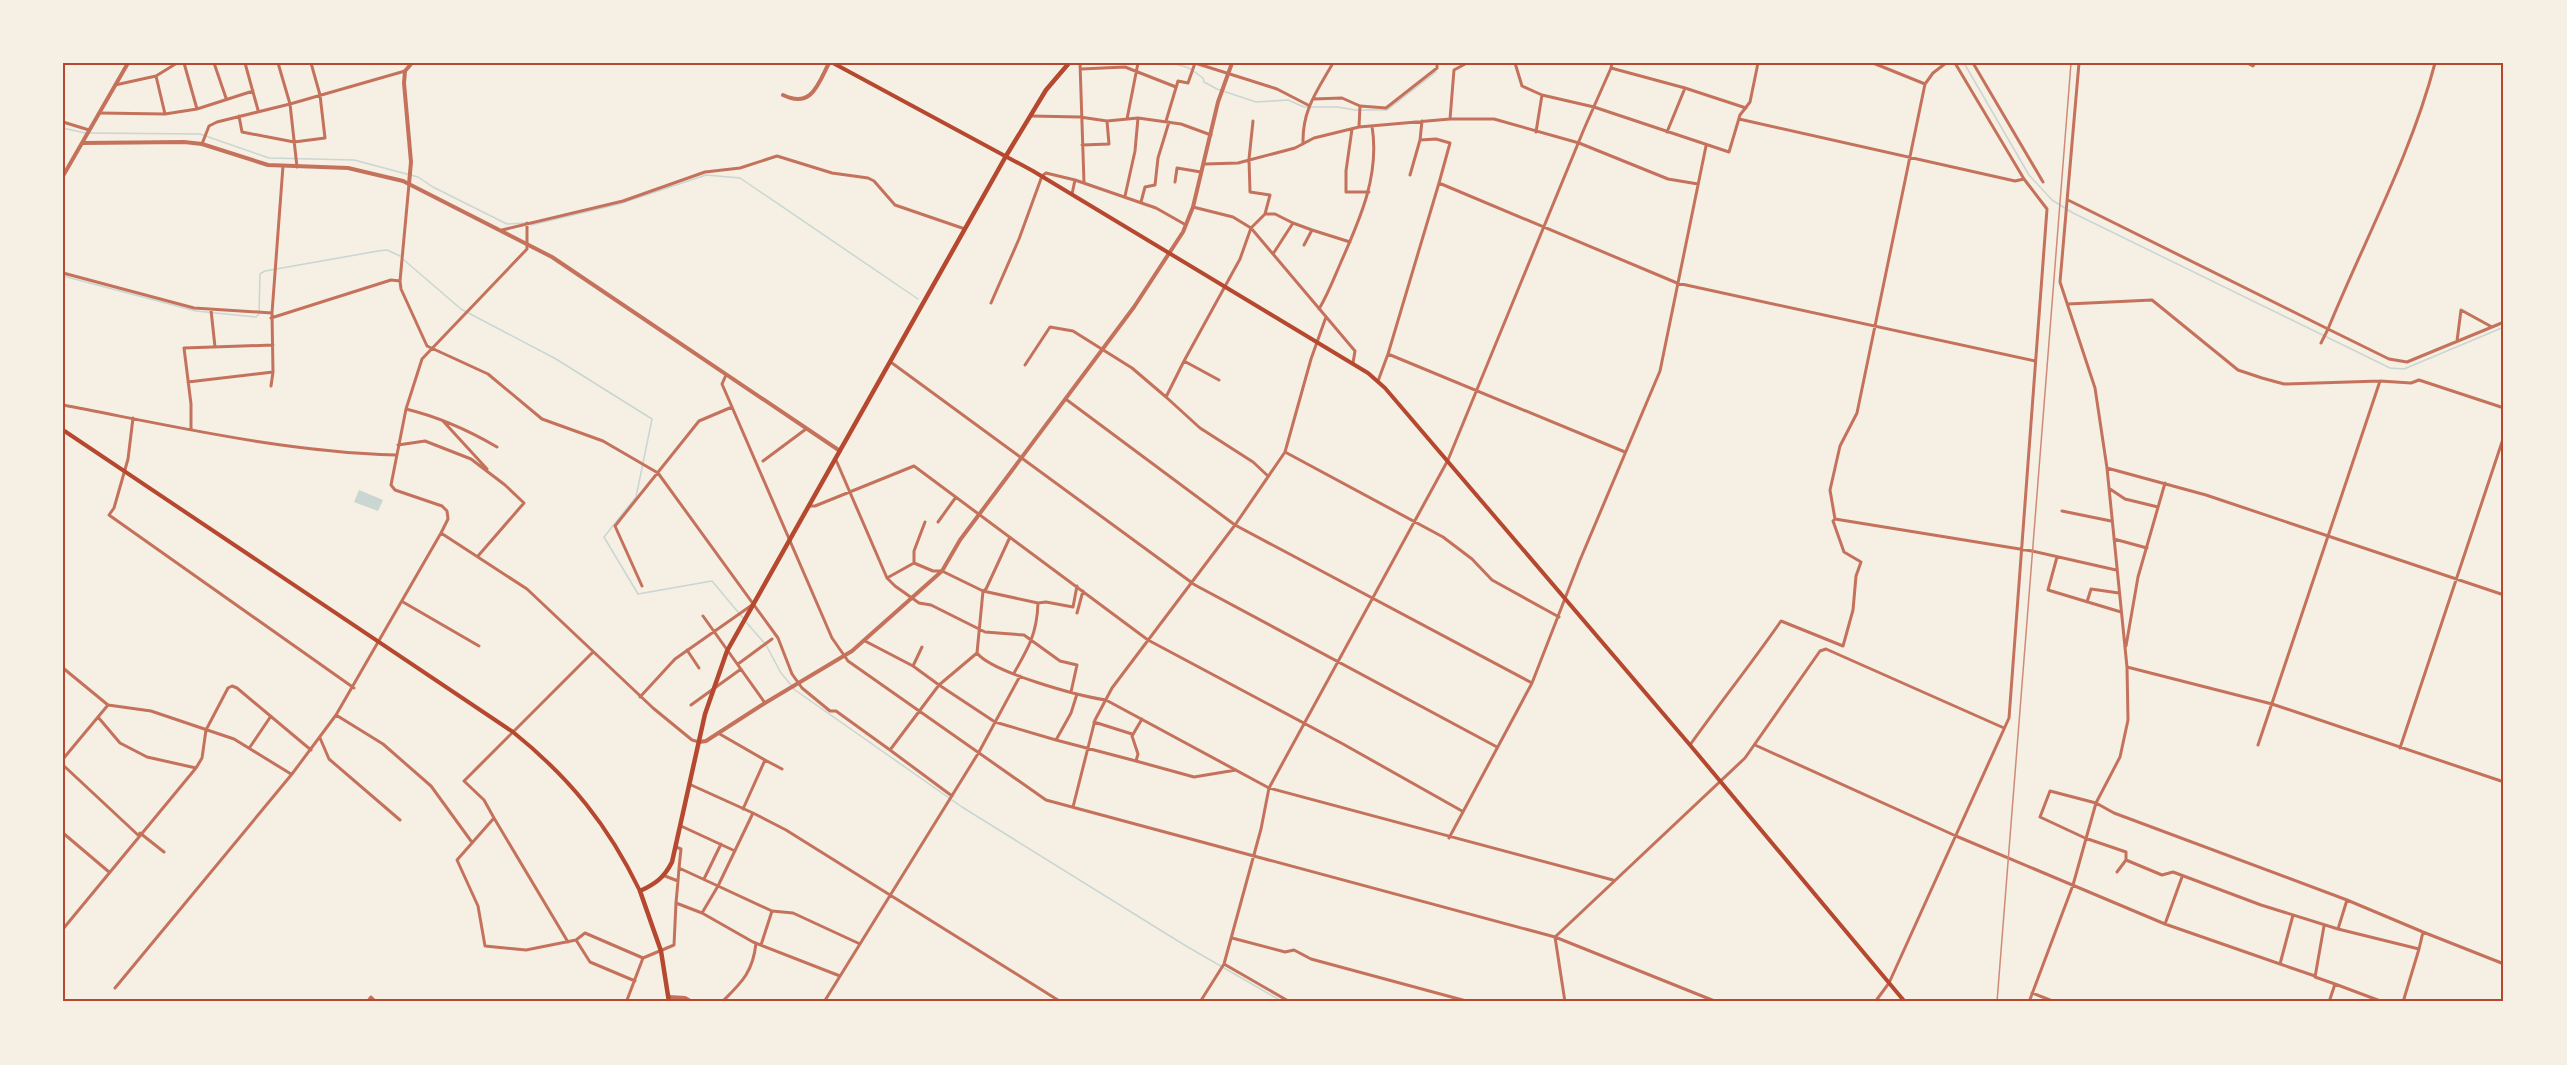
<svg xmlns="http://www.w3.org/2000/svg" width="2567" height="1065" font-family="Figtree,sans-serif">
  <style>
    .water { fill: #c9d6d2 }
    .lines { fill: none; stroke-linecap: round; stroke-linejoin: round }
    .stream { stroke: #c9d6d2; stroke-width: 1.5 }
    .minor { stroke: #c5725c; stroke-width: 3 }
    .tertiary { stroke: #c5725c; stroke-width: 4 }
    .secondary { stroke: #b5482f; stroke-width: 4 }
    .trunk { stroke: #b5482f; stroke-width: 4.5 }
    .rail { stroke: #cf8b77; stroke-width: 1.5 }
    .neatline { fill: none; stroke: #b5482f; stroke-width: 2 }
  </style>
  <rect width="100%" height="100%" fill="#f6efe4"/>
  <path class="water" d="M359,490L383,500L378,511L354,502Z"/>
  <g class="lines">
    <path class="stream" d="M1172,63L1189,68L1203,78L1204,82L1217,89L1256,102L1288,100L1304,107H1338L1355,110H1387L1436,72
      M1964,63L2029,175L2052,200L2073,213L2390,368L2404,369L2504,327
      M63,128L85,133
      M90,133L200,134L269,158L354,160L418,177L433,187L507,224L526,223
      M531,225L619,204L706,175L740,178L918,299
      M404,260L461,309L556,359L652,419L636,497L604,537L638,594L712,581L743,618
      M63,276L196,311L256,317L259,314L260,274L265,271L378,251L387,250L400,256
      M746,622L766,645L781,673L795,690L962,807L1186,946L1283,1002"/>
    <path class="minor" d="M184,63L197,109
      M214,63L226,98
      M245,63L258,110
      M278,63L290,104L297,167
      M1080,63L1084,183
      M1195,63L1277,89L1308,105
      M1515,63L1522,86L1542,95
      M1873,63L1925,84
      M1946,63L1933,73L1925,84L1857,413L1840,446L1830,490L1835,519L2032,551L2116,570
      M1955,63L2024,179
      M1973,63L2043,182
      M2247,63L2253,66L2255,63
      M2435,63C2411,155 2364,241 2328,329L2389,359L2407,362L2492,327L2461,310L2457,341
      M1611,68L1685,88L1667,132
      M1081,69L1125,67L1176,87
      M156,76L165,114
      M115,85L156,76L177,63
      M1685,88L1746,108
      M1313,99L1342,98L1360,106
      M99,113L165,114L197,109L253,91
      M239,116L242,132L294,142L325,138L320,95L311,63
      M1031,116L1080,117L1107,121L1138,118L1181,124L1211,135
      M1127,119L1138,63
      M1450,119L1454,70L1467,63
      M1739,119L2015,181L2024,179L2047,209L2009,718L1889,983L1875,1002
      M1166,121L1178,81L1188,83L1195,63
      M1422,121L1420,140L1436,139L1450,143L1439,183
      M63,122L89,130
      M1359,127L1360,106L1386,108L1437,68V63
      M1352,129L1346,171V192H1369
      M1536,132L1542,95L1594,107L1729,152L1740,115L1750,102L1758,63
      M202,144L209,126L217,122L290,104L405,71
      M1303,144C1302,110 1317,91 1333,63
      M1082,145L1109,144L1107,121
      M1205,164L1238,163L1295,148L1314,138L1359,127L1450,119H1494L1579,143L1668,179L1698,184
      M1410,175L1420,140
      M1175,182L1177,168L1201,172
      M409,184L400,281L401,289L427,346L488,374L542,419L603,441L658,473L778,638L792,674L802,688L830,711H836L890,750L939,685L995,722L1056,740
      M1072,194L1075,180L1156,208L1186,225
      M1125,196L1135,151L1138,118
      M2068,200L2328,329L2321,343
      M1141,202L1145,187L1155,185L1158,158L1169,122
      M1193,207L1233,217L1251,228L1355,351L1353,363
      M1265,214H1275L1293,223L1273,254
      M1293,223L1312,230L1304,245
      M502,230L623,201L705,172L740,168L777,156L832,173L868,178L874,181L895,205L965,229
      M1312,230L1350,242
      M63,273L194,308L272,313
      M991,303L1019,239L1042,176L1046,173L1075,180
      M2068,304L2152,300L2238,370L2262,378L2284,384L2380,381L2258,745
      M1319,309C1328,294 1334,278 1341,262C1360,219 1380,175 1372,126
      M211,310L215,347
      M271,318L391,280L400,281
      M2492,327L2504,322
      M1388,354L1439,183L1677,283L2035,361
      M1184,361L1166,397L1200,428L1253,462L1268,476
      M892,363L1195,585L1497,747
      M1025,365L1050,327L1073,331L1132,368L1166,397
      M726,375L722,384L732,407
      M1219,380L1184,361L1240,259L1251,228L1265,214L1270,195L1250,192L1249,159L1253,121
      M1378,381L1388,354L1625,452
      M2380,381L2411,383L2419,380L2504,408
      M188,382L273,372
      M271,386L273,372L272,313L283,166
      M1067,400L1235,525L1532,683
      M63,405C173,426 284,452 396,455
      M406,409C439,417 468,430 497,447
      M133,418L128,459L114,508L109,515L354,688
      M443,421L487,469
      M191,429V404L184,348L273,345
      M398,445L425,441L471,459L505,485L524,503L478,556
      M1285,452L1443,537L1472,559L1492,580L1559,617
      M836,460L887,578L895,586L919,603L931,605L985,632L1024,635L1060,661L1077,665L1071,692
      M763,461L806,429
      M2107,468L2206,495L2504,595
      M2110,489L2125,499L2158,507
      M810,506H815L914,466L1148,640L1343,744L1462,811
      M2062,511L2111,521
      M938,522L956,497
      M441,533L527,589L653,708L692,740L699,742
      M1010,537L986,589L983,591L977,653C993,673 1079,696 1106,700L1269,788L1613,880
      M2114,539L2147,548
      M2057,557L2048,590L2121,612
      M914,563L933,571H942L983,591L1038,603L1046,602L1073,607L1077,586
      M887,578L914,563V551L925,522
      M642,586L615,526L699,421L732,407L832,638L848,661L1046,800L1555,937L1717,1002
      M403,602L479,646
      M2087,602L2091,589L2119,593
      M1077,613L1083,591
      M703,616L765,703
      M865,641L913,666
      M2126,646L2138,577L2165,483
      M922,647L913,666L939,685L977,653
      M687,650L699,668
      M738,664L772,639
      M2127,667L2272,704L2504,782
      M63,668L108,705L151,711L234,739L291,774
      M1014,673C1029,647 1037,633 1038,603
      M1077,694L1071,713L1056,740L1136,761
      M640,697L675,659L752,605
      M691,705L741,669
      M336,715L383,744L431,786L471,841
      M98,717L120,743L147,757L196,768
      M1142,719L1132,736L1138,754L1136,761L1194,777L1236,770
      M1094,722L1132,734
      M718,733L765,760
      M320,738L329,759L400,820
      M1690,745C1720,703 1751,664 1781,621L1843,646L1853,610L1856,576L1861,562L1844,552L1833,521L1835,519
      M1755,745L1956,836L2165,924
      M250,747L271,716
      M2400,748L2504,436
      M890,750L952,796
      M63,759L108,705
      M63,765L138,835
      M2050,791L2096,803L2114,813L2347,900L2338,929L2261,905L2173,872L2162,875L2126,860V852L2085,838L2040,817Z
      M1073,807L1095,720L1112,688L1235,525L1285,452L1311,359L1326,317
      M743,809L765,760L782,769
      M753,813L786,830L1061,1002
      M494,818L484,800L464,781L593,652
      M681,826L735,851
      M63,833L109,872
      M140,833L164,852
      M1449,838L1532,683L1580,560L1660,371L1706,146
      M676,847L681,849L679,868
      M2117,872L2126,860
      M665,876L678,881L676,903L702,913L753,942L840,976
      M2182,877L2165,924L2280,964
      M704,879L721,844
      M678,881L679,868L718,886L753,813L689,784
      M772,911L793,913L860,944
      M702,913L718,886L772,911L761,945
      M2293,915L2280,964L2315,976
      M2324,926L2315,977L2335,984L2329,1002
      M63,929L196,768L202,758L206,730L228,688L232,686L237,688L311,750
      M2338,929L2419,949L2423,932L2347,900
      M2423,932L2504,964
      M1555,937L1745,758L1820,651L1826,649L2004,728
      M1555,937L1565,1002
      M1232,938L1285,952L1294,950L1311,959L1470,1002
      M568,942L494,818L457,860L478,906L485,946L526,950L576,940
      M1224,964L1290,1002
      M635,981L590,962L576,940L585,933L643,958
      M2335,984L2383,1002
      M115,988L292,774L336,715L441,533L448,519L447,511L442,506L395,490L391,485L406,409L422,359L527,249V223
      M2032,993L2055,1002
      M627,1000L643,958L674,945L676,903
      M1794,1001L1800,1002
      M367,1002L371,997L376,1002
      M722,1002C742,982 753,972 756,943
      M824,1002L979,752L1020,676
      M1200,1002L1224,964L1261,829L1269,788L1448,460L1584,129L1611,68L1612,63
      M2029,1002L2073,885L2096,803L2120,757L2128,720L2127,667L2107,468L2095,388L2060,282L2079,63
      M2403,1002L2419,949"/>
    <path class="tertiary" d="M783,95C812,109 818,84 829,63
      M82,143L184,142L202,144L268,165L348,168L403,181L552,257L840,451
      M63,176L128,63
      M409,184L411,162L404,83L405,71L412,63
      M699,742L706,741L765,703L852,651L942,571L960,540L1134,307L1183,232L1193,207L1218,102L1232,63
      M669,997L685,998L692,1002"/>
    <path class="secondary" d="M833,63L1033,171L1368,373L1385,388L1690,745L1905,1002
      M63,430L513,732C570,778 608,825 640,891"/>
    <path class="trunk" d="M669,1002L661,951L640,891C655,884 664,878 672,862L705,714L727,651L1006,156L1046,90L1069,63"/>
    <path class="rail" d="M1997,1002L2071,63"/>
  </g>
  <rect width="2567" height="1065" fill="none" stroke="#f6efe4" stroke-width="129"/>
  <rect x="64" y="64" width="2438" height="936" class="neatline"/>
</svg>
